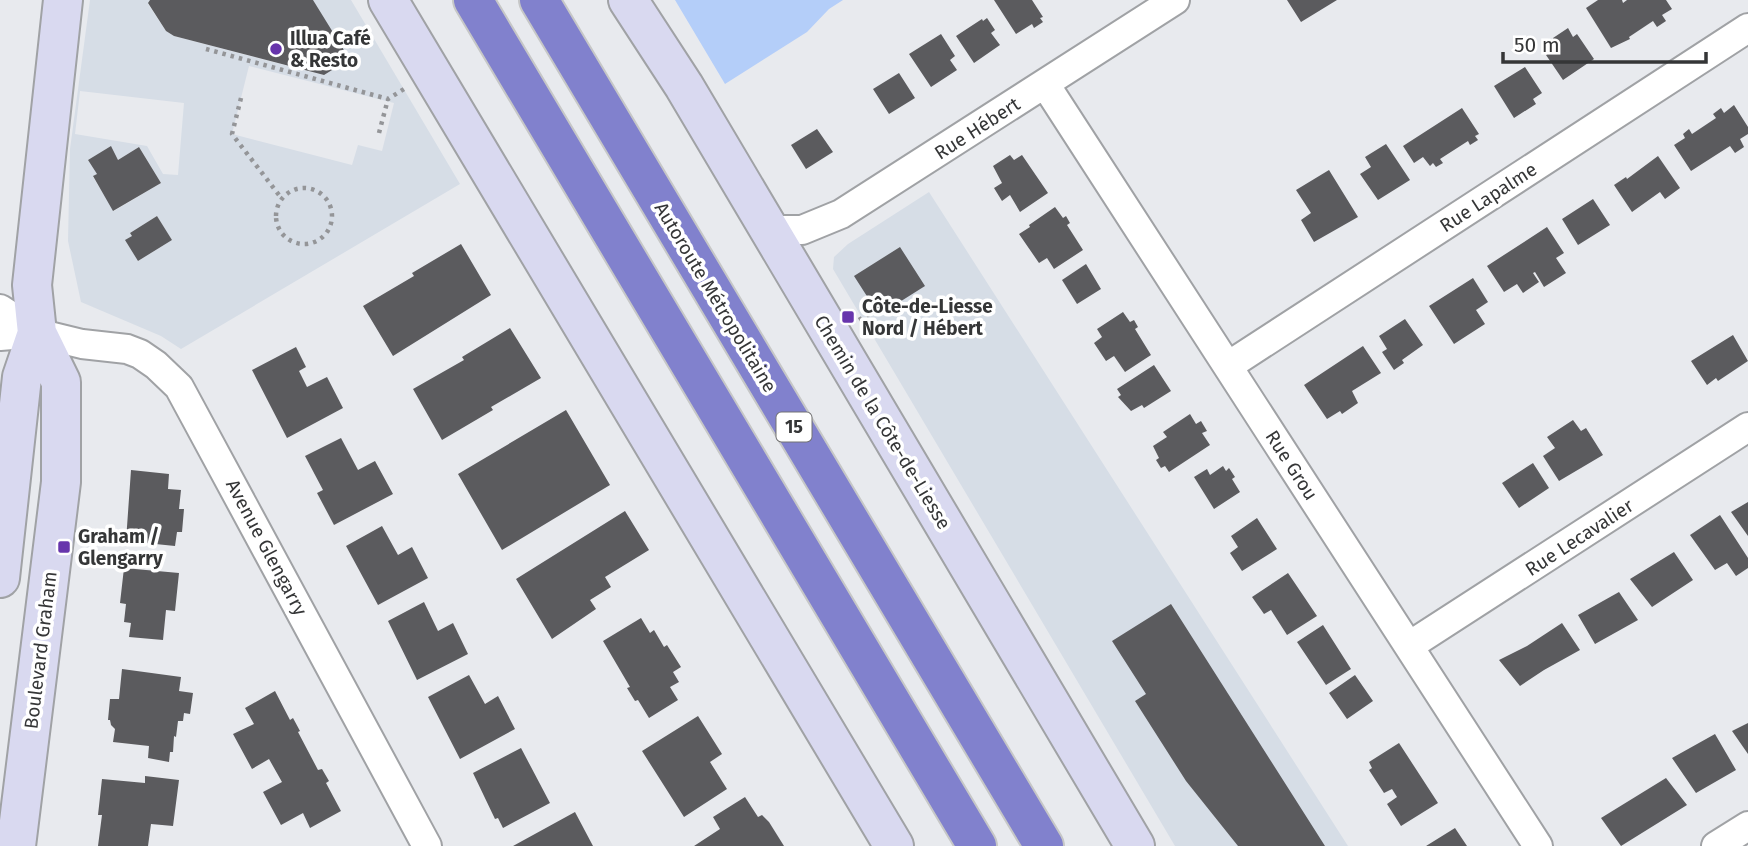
<svg xmlns="http://www.w3.org/2000/svg" width="1748" height="846" font-family="'Fira Sans',sans-serif">
  <style>
    .built { fill: #d6dde6; fill-rule: evenodd }
    .green { fill: #b4cef9 }
    .building { fill: #5b5b5e }
    .lines { fill: none; stroke-linecap: round; stroke-linejoin: round }
    .street-casing { stroke: #a0a2a5; stroke-width: 32 }
    .secondary-casing { stroke: #a0a2a5; stroke-width: 42 }
    .highway-casing { stroke: #c6c7c7; stroke-width: 42 }
    .path { stroke: #949598; stroke-width: 4.5; stroke-dasharray: 3.5 5; stroke-linecap: butt }
    .street { stroke: #fff; stroke-width: 28 }
    .secondary { stroke: #d9d9f0; stroke-width: 38 }
    .highway { stroke: #8181cd; stroke-width: 38 }
    .poi-dot { fill: #6735ac; stroke: #fff; stroke-width: 2.5 }
    .labels { text-anchor: middle; stroke-width: 7; stroke-linejoin: round; paint-order: stroke }
    .shield { fill: #fff; stroke: #727273; stroke-width: 2 }
    .shield-label { font-size: 18px; font-weight: bold; fill: #353637 }
    .poi-label { font-size: 19px; font-weight: bold; fill: #353637; stroke: #fff; text-anchor: start }
    .street-label { font-size: 19px; fill: #353637; stroke: #fff }
  </style>
  <rect width="100%" height="100%" fill="#e8eaee"/>
  <path class="built" d="M90,0H150L148,4L166,31L174,36L323,75L345,62L313,0H351L460,184L181,349L161,336L81,302L68,241L70,149ZM249,66L394,103L382,151L358,145L352,165L232,134ZM80,91L184,103L178,175L163,174L147,146L75,134ZM110,147L118,160L139,147L161,183L114,211L93,177L97,174L88,160ZM157,216L172,240L138,261L126,240L132,236L130,233Z
    M929,192L1348,846H1175L833,269L834,257L848,244Z"/>
  <path class="green" d="M675,0H843L829,9L807,32L725,84Z"/>
  <path class="building" d="M150,0H313L347,55L345,62L324,75L174,36L166,31L148,3Z
    M994,0H1032L1043,17L1040,18L1043,22L1034,28L1032,24L1016,34Z
    M1287,0H1337L1301,22Z
    M1598,0H1622L1623,3L1627,0H1666L1672,9L1662,15L1666,21L1657,27L1653,21L1629,37L1630,39L1611,48L1586,8Z
    M987,18L995,30L991,33L1000,45L974,63L956,36L982,19L983,21Z
    M1568,28L1573,37L1577,34L1594,59L1563,80L1546,55L1558,46L1553,38Z
    M941,34L955,56L950,60L957,70L931,87L909,54Z
    M1525,67L1542,93L1533,99L1536,104L1514,118L1494,86Z
    M899,73L915,98L889,114L873,89Z
    M1734,105L1748,127V134L1740,139L1744,147L1735,153L1730,146L1691,171L1674,145L1685,138L1683,134L1689,129L1692,134L1716,118L1713,114L1721,108L1724,113Z
    M1462,108L1479,134L1475,136L1478,140L1470,145L1468,141L1440,159L1443,163L1436,167L1433,163L1430,166L1423,157L1414,163L1403,146Z
    M817,129L833,152L806,169L791,145Z
    M1386,144L1410,180L1378,200L1360,174L1371,167L1365,157Z
    M111,146L118,160L139,147L161,183L113,211L93,176L97,174L88,160Z
    M1010,155L1014,160L1022,155L1048,193L1020,212L1010,195L1002,201L994,188L1002,183L993,166Z
    M1658,156L1680,188L1665,199L1660,192L1632,212L1614,185L1626,177L1627,179Z
    M1329,170L1358,217L1314,242L1301,220L1311,213L1296,190Z
    M1593,199L1610,225L1578,245L1562,219Z
    M1055,207L1063,218L1066,216L1070,223L1067,225L1083,250L1054,269L1047,258L1039,263L1019,234L1030,227L1029,225Z
    M157,216L172,240L138,261L125,240L132,236L130,233Z
    M1547,227L1564,253L1556,258L1566,273L1544,287L1535,272L1533,273L1539,282L1523,293L1517,284L1504,292L1487,266Z
    M461,244L491,295L393,356L363,306L414,276L412,273Z
    M900,247L925,286L879,315L854,276Z
    M1086,264L1101,289L1077,304L1062,280Z
    M1473,278L1488,302L1476,310L1485,324L1454,344L1429,306Z
    M1123,312L1130,322L1134,320L1138,327L1135,329L1151,355L1125,372L1114,356L1106,361L1094,343L1102,337L1097,329Z
    M1405,319L1423,345L1402,360L1404,363L1394,370L1382,352L1387,349L1379,336Z
    M510,328L541,378L491,407L493,410L442,440L413,389L464,360L462,357Z
    M1733,335L1748,361L1718,381L1716,378L1707,385L1691,361Z
    M1363,346L1381,373L1352,391L1358,403L1342,414L1340,411L1327,419L1304,385Z
    M296,347L306,367L299,371L307,387L327,377L343,408L287,438L252,370Z
    M1154,365L1171,391L1144,408L1142,405L1131,411L1118,397L1121,395L1117,389Z
    M566,410L610,485L502,550L458,474Z
    M1190,414L1196,424L1201,421L1207,431L1202,433L1210,445L1169,472L1165,466L1161,468L1156,460L1159,458L1153,446L1167,437L1163,432Z
    M1573,420L1581,431L1586,428L1603,455L1559,481L1543,456L1555,448L1547,437Z
    M341,438L358,470L375,461L393,494L334,525L317,493L323,490L305,456Z
    M1533,463L1549,488L1519,508L1502,483Z
    M1223,466L1226,471L1229,468L1235,477L1232,479L1240,492L1214,509L1194,477L1207,469L1210,475Z
    M131,470L169,474L168,489L181,490L179,509H184L182,532H177L175,546L126,541Z
    M1748,502V536L1731,512Z
    M625,511L649,550L605,577L611,587L590,600L596,609L552,639L516,579Z
    M1720,515L1748,558V568L1736,576L1727,563L1715,570L1690,535Z
    M1257,518L1277,549L1242,571L1230,553L1238,547L1231,536Z
    M382,526L398,555L412,547L428,578L378,605L346,546Z
    M1674,552L1693,580L1652,607L1630,579Z
    M124,568L179,573L175,611L166,610L163,640L129,637L131,623L124,622L126,604L120,603Z
    M1288,573L1317,616L1287,635L1271,610L1264,614L1252,597Z
    M1619,592L1638,620L1595,644L1578,615Z
    M424,602L438,631L453,623L468,654L417,680L388,621Z
    M1171,604L1325,846H1238L1186,781L1135,701L1146,694L1112,641Z
    M641,618L650,633L654,630L664,647L667,645L681,667L673,672L679,682L670,687L678,700L649,718L638,700L635,701L627,688L630,687L603,641Z
    M1562,623L1580,650L1544,670L1520,686L1499,660L1527,646Z
    M1323,625L1351,669L1326,685L1297,642Z
    M122,669L181,677L179,691L193,693L190,714L184,713L183,721H178L176,737L174,736L173,752H170L169,762L148,758L149,746L113,742L115,729L111,725L110,720H108L110,699H119Z
    M469,675L485,704L498,696L515,729L460,759L428,697Z
    M1355,675L1373,701L1347,719L1329,693Z
    M275,691L290,720L293,718L300,731L298,732L318,770L322,769L329,781L326,783L341,811L310,828L303,813L281,825L263,792L282,782L269,759L252,769L233,734L254,724L245,708Z
    M698,716L722,754L710,762L727,789L684,817L642,751Z
    M1748,723V754L1732,731Z
    M1715,734L1736,770L1696,793L1672,758Z
    M1399,743L1438,803L1401,826L1387,804L1397,797L1392,789L1384,793L1369,770L1372,768L1369,762Z
    M521,748L550,803L503,828L498,818L495,819L473,773Z
    M145,776L179,780L173,826L151,824L148,846H98L102,815H98L102,779L145,783Z
    M1666,778L1687,805L1621,846L1601,818Z
    M745,797L758,817L762,815L769,822L784,846H694L720,829L713,817Z
    M575,812L593,846H513Z
    M1455,828L1467,846H1426Z"/>
  <g class="lines">
    <defs>
      <path id="street" d="M1045,84L1538,846
        M770,230H802L841,214L1175,0
        M0,309L37,333
        M0,336L37,333L82,344L127,349L140,354L156,365L179,387L427,846
        M1228,366L1748,28
        M1409,646L1748,427
        M1716,846L1748,826"/>
      <path id="secondary" d="M388,0L894,846
        M628,0L684,86L1135,846
        M0,578L22,377L37,333
        M16,846L61,482V382L37,333L32,285L63,0"/>
      <path id="highway" d="M473,0L977,846
        M539,0L1044,846"/>
    </defs>
    <use href="#street" class="street-casing"/>
    <use href="#secondary" class="secondary-casing"/>
    <use href="#highway" class="highway-casing"/>
    <path class="path" d="M206,49L388,99L404,89
      M241,98L232,134L282,199
      M379,133L388,99
      M276 216a28 28 0 1 1 56 0a28 28 0 1 1-56 0Z
      M859,320L876,310"/>
    <use href="#street" class="street"/>
    <use href="#secondary" class="secondary"/>
    <use href="#highway" class="highway"/>
  </g>
  <g class="poi-dot">
    <circle cx="276" cy="49" r="7"/>
    <rect x="841" y="310" width="14" height="14" rx="3.5"/>
    <rect x="57" y="540" width="14" height="14" rx="3.5"/>
  </g>
  <g class="labels">
    <rect class="shield" x="776.5" y="412.5" width="35" height="29" rx="5"/>
    <g class="shield-label">
      <text x="794" y="433">15</text>
    </g>
    <g class="poi-label">
      <text x="290" y="45">Illua Café<tspan x="290" dy="22">&amp; Resto</tspan></text>
      <text x="862" y="313">Côte-de-Liesse<tspan x="862" dy="22">Nord / Hébert</tspan></text>
      <text x="78" y="543">Graham /<tspan x="78" dy="22">Glengarry</tspan></text>
    </g>
    <g class="street-label">
      <text transform="translate(977 128) rotate(-33)" y="7">Rue Hébert</text>
      <text transform="translate(1488 197) rotate(-33)" y="7">Rue Lapalme</text>
      <text transform="translate(716 297) rotate(59)" y="7">Autoroute Métropolitaine</text>
      <text transform="translate(883 422) rotate(59)" y="7">Chemin de la Côte-de-Liesse</text>
      <text transform="translate(1292 465) rotate(57)" y="7">Rue Grou</text>
      <text transform="translate(1579 537) rotate(-33)" y="7">Rue Lecavalier</text>
      <text transform="translate(267 547) rotate(62)" y="7">Avenue Glengarry</text>
      <text transform="translate(40 650) rotate(-83)" y="7">Boulevard Graham</text>
    </g>
  </g>
  <path d="M1503 52v10h203v-10" fill="none" stroke="#353637" stroke-width="3.5"/>
  <text x="1514" y="52" font-size="21" fill="#353637" stroke="#ffffff" stroke-width="5" paint-order="stroke">50 m</text>
</svg>
